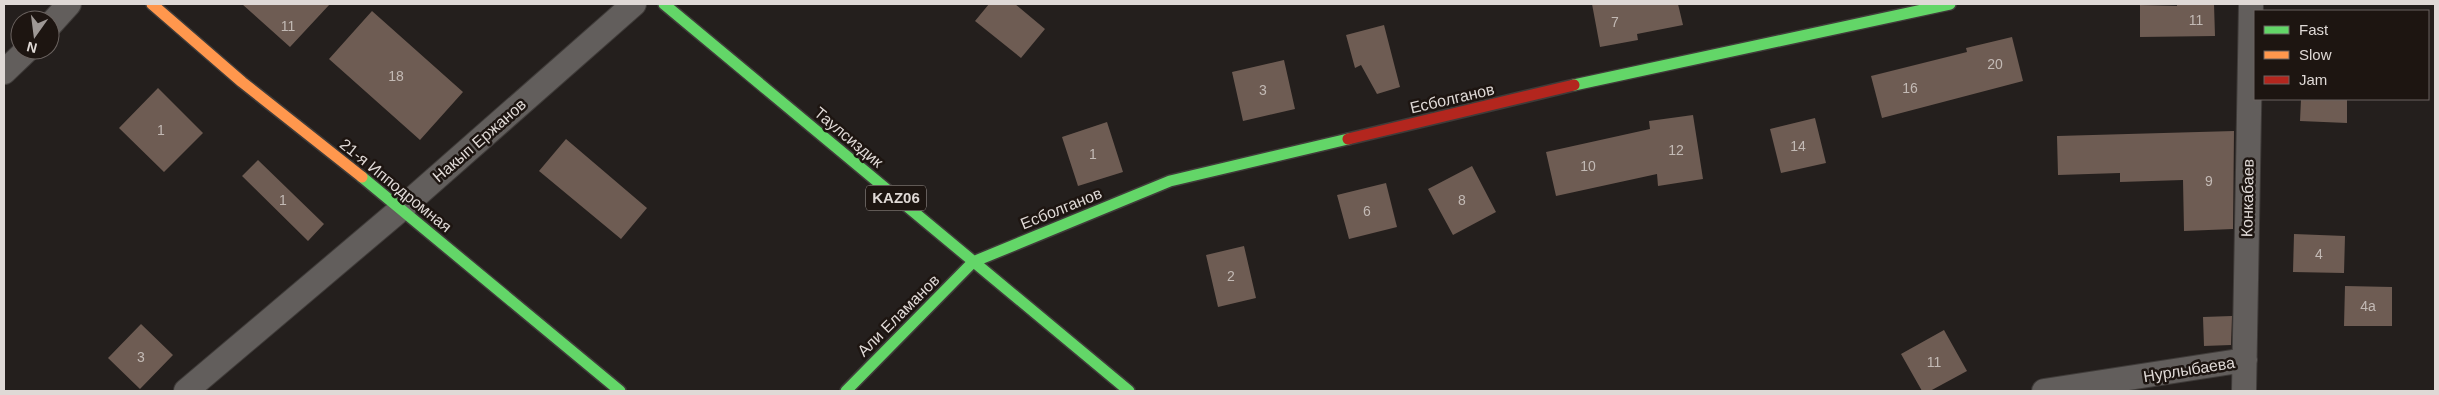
<svg xmlns="http://www.w3.org/2000/svg" width="2439" height="395" font-family="Helvetica,sans-serif">
  <style>
    .building { fill: #6e5c53 }
    .lines { fill: none; stroke-linecap: round; stroke-linejoin: round }
    .street-casing { stroke: #3f3b39; stroke-width: 26 }
    .fast-casing { stroke: #3f3b39; stroke-width: 14 }
    .slow-casing { stroke: #3f3b39; stroke-width: 14 }
    .jam-casing { stroke: #3f3b39; stroke-width: 14 }
    .street { stroke: #625e5c; stroke-width: 24 }
    .fast { stroke: #63d668; stroke-width: 11 }
    .slow { stroke: #ff974d; stroke-width: 11 }
    .jam { stroke: #b3261e; stroke-width: 11 }
    .labels { text-anchor: middle; stroke-width: 5; stroke-linejoin: round; paint-order: stroke }
    .number-label { font-size: 14px; fill: #c3bab5 }
    .shield { fill: #1d1511; stroke: #a59e9b; stroke-width: 1 }
    .shield-label { font-size: 15px; font-weight: bold; fill: #dfd9d6 }
    .street-label { font-size: 16px; fill: #dfd9d6; stroke: #1d1511 }
  </style>
  <rect width="100%" height="100%" fill="#241f1d"/>
  <path class="building" d="M242,4H330L290,47Z
    M989,4H1015L1045,29L1021,58L975,21Z
    M1592,4H1678L1683,25L1637,34L1638,40L1600,47Z
    M2177,4H2214L2215,36L2140,37V5L2177,6Z
    M372,11L463,92L420,140L329,59Z
    M1384,25L1400,87L1377,94L1361,65L1355,68L1346,35Z
    M2012,37L2023,81L1882,118L1871,76L1967,52L1966,48Z
    M1284,60L1295,109L1243,121L1232,72Z
    M158,88L203,133L164,172L119,128Z
    M2301,99H2347V123L2300,121Z
    M1693,115L1703,179L1658,186L1657,174L1556,196L1546,152L1650,129L1649,121Z
    M1815,118L1826,163L1781,173L1770,129Z
    M1107,122L1123,172L1078,186L1062,137Z
    M2234,131L2233,229L2184,231L2183,180L2120,182V173L2058,175L2057,136Z
    M566,139L647,208L621,239L539,171Z
    M258,160L324,224L308,241L242,176Z
    M1472,166L1496,212L1453,235L1428,189Z
    M1386,183L1397,227L1349,239L1337,195Z
    M2294,234L2345,236L2344,273L2293,272Z
    M1244,246L1256,298L1218,307L1206,255Z
    M2345,286L2392,287V326H2344Z
    M2232,316L2231,345L2204,346L2203,317Z
    M141,324L173,355L140,389L108,358Z
    M1944,330L1967,371L1930,391H1922L1901,354Z"/>
  <g class="lines">
    <defs>
      <path id="street" d="M50,25L69,4
        M4,72L27,50
        M186,391L401,209L634,4
        M2044,391L2245,360
        M2244,391L2251,4"/>
      <path id="fast" d="M664,4L1129,391
        M1574,85L1950,4
        M362,177L620,391
        M846,391L973,262L1170,181L1348,139"/>
      <path id="slow" d="M152,4L242,82L362,177"/>
      <path id="jam" d="M1348,139L1574,85"/>
    </defs>
    <use href="#street" class="street-casing"/>
    <use href="#fast" class="fast-casing"/>
    <use href="#slow" class="slow-casing"/>
    <use href="#jam" class="jam-casing"/>
    <use href="#street" class="street"/>
    <use href="#fast" class="fast"/>
    <use href="#slow" class="slow"/>
    <use href="#jam" class="jam"/>
  </g>
  <g class="labels">
    <g class="number-label">
      <text x="2196" y="25">11</text>
      <text x="1615" y="27">7</text>
      <text x="288" y="31">11</text>
      <text x="1995" y="69">20</text>
      <text x="396" y="81">18</text>
      <text x="1910" y="93">16</text>
      <text x="1263" y="95">3</text>
      <text x="161" y="135">1</text>
      <text x="1798" y="151">14</text>
      <text x="1676" y="155">12</text>
      <text x="1093" y="159">1</text>
      <text x="1588" y="171">10</text>
      <text x="2209" y="186">9</text>
      <text x="283" y="205">1</text>
      <text x="1462" y="205">8</text>
      <text x="1367" y="216">6</text>
      <text x="2319" y="259">4</text>
      <text x="1231" y="281">2</text>
      <text x="2368" y="311">4а</text>
      <text x="141" y="362">3</text>
      <text x="1934" y="367">11</text>
    </g>
    <rect class="shield" x="866" y="185.5" width="60" height="25" rx="4"/>
    <g class="shield-label">
      <text x="896" y="203">KAZ06</text>
    </g>
    <g class="street-label">
      <text transform="translate(1452 98) rotate(-13)" y="6">Есболганов</text>
      <text transform="translate(849 137) rotate(40)" y="6">Таулсиздик</text>
      <text transform="translate(479 140) rotate(-41)" y="6">Накып Ержанов</text>
      <text transform="translate(396 185) rotate(39)" y="6">21-я Ипподромная</text>
      <text transform="translate(2247 198) rotate(-89)" y="6">Конкабаев</text>
      <text transform="translate(1061 208) rotate(-22)" y="6">Есболганов</text>
      <text transform="translate(898 315) rotate(-45)" y="6">Али Еламанов</text>
      <text transform="translate(2189 369) rotate(-9)" y="6">Нурлыбаева</text>
    </g>
  </g>
  <rect width="2439" height="395" fill="none" stroke="#dfd9d6" stroke-width="10"/>
  <rect x="2254" y="10" width="175" height="90" fill="#1d1511" stroke="#6b6360"/>
  <rect x="2264" y="26" width="25" height="8" fill="#63d668" stroke="#6b6360"/>
  <text x="2299" y="35" font-size="15" fill="#dfd9d6">Fast</text>
  <rect x="2264" y="51" width="25" height="8" fill="#ff974d" stroke="#6b6360"/>
  <text x="2299" y="60" font-size="15" fill="#dfd9d6">Slow</text>
  <rect x="2264" y="76" width="25" height="8" fill="#b3261e" stroke="#6b6360"/>
  <text x="2299" y="85" font-size="15" fill="#dfd9d6">Jam</text>
  <g transform="translate(35 35) rotate(194)"><circle r="24" fill="#1d1511" stroke="#6b6360"/>
  <path d="M0-4L9 19L0 12L-9 19Z" fill="#9e9895"/>
  <text y="-8" font-size="14" font-weight="bold" text-anchor="middle" fill="#dfd9d6">N</text>
  </g>
</svg>
